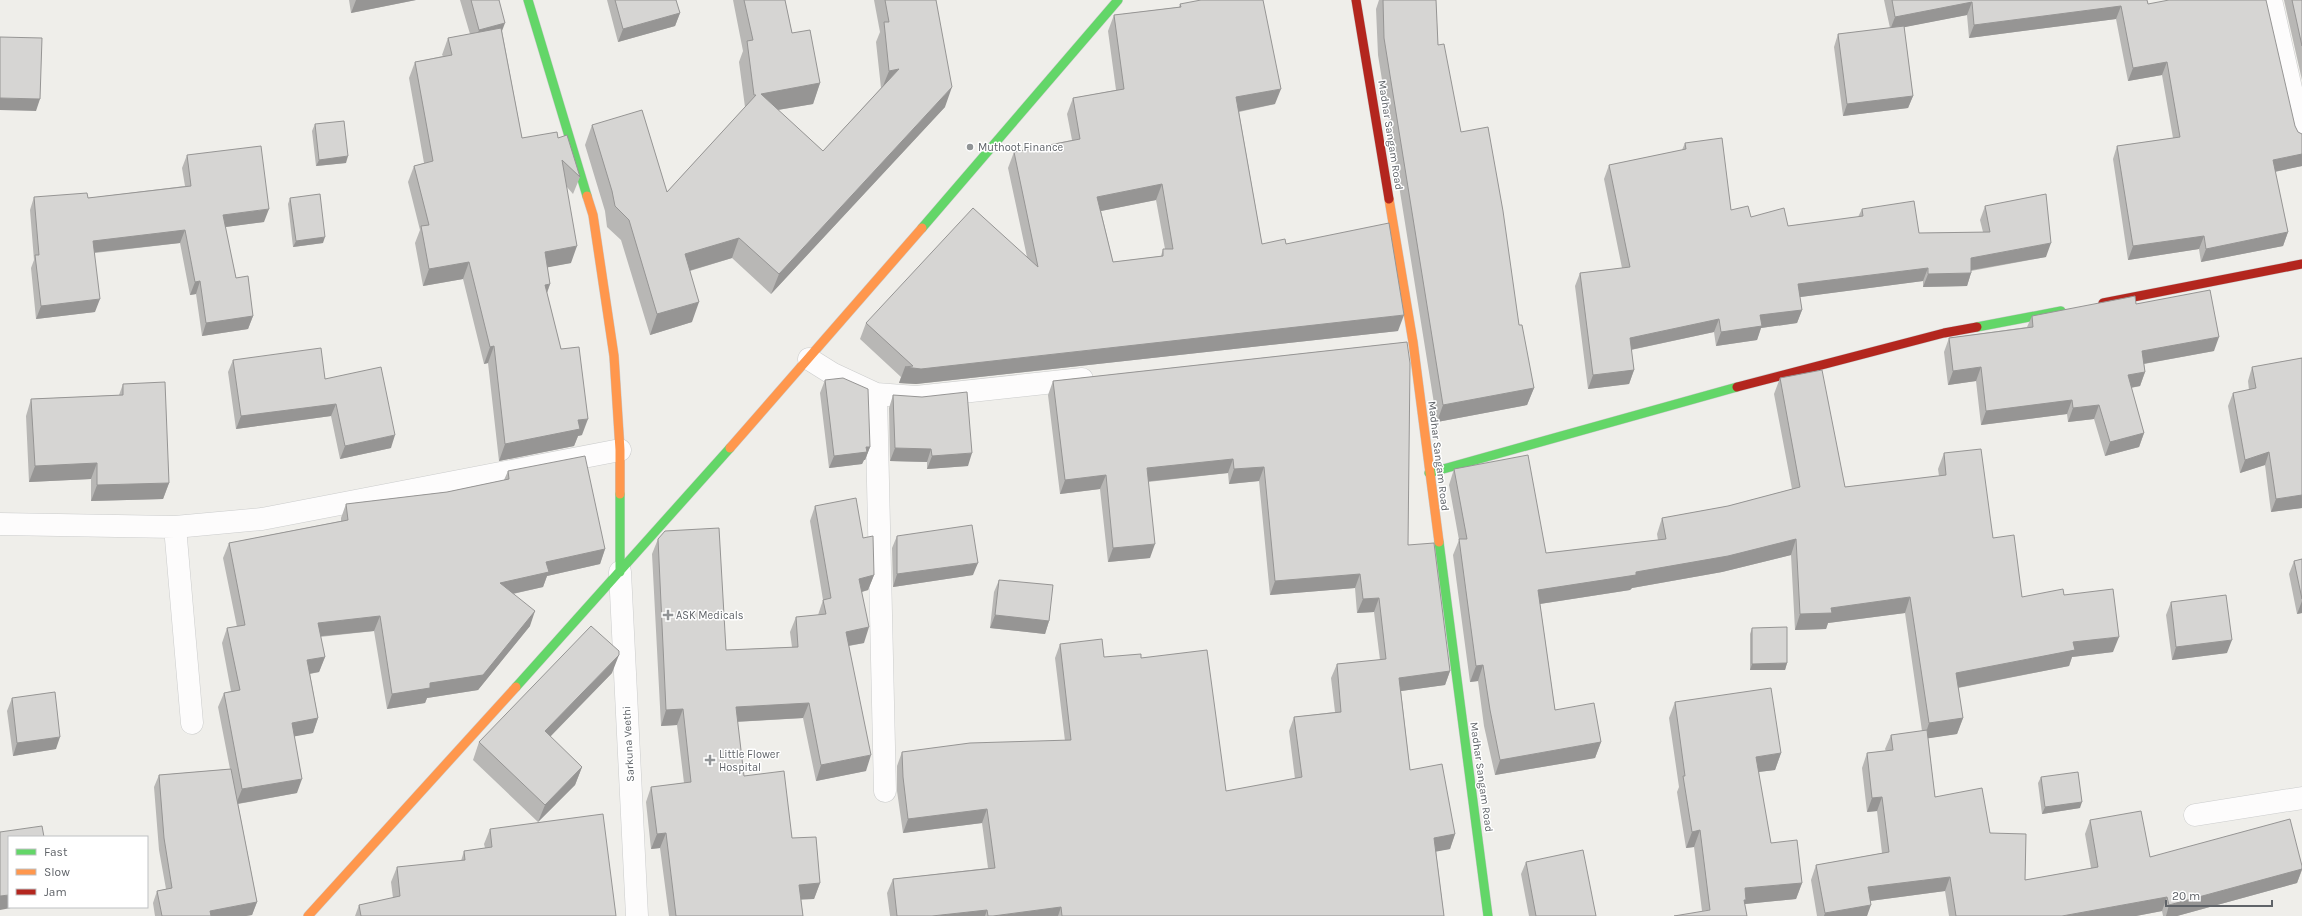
<svg xmlns="http://www.w3.org/2000/svg" width="2302" height="916" font-family="Karla,sans-serif">
  <style>
    .lines { fill: none; stroke-linecap: round; stroke-linejoin: round }
    .street-casing { stroke: #cbcccc; stroke-width: 23 }
    .fast-casing { stroke: #cacacb; stroke-width: 10 }
    .slow-casing { stroke: #cacacb; stroke-width: 10 }
    .jam-casing { stroke: #cacacb; stroke-width: 10 }
    .street { stroke: #fdfcfc; stroke-width: 22 }
    .fast { stroke: #63d668; stroke-width: 9 }
    .slow { stroke: #ff974d; stroke-width: 9 }
    .jam { stroke: #b3261e; stroke-width: 9 }
    .wall { fill: #b8b7b5; fill-rule: evenodd }
    .shaded-wall { fill: #969594 }
    .building { fill: #d6d5d3; stroke: #969594; fill-rule: evenodd }
    .poi-dot { fill: #919496; stroke: #fff; stroke-width: 1.5 }
    .labels { text-anchor: middle; stroke-width: 3; stroke-linejoin: round; paint-order: stroke }
    .street-label { font-size: 11px; fill: #5f6368; stroke: #fff }
    .poi-label { font-size: 11px; fill: #5f6368; stroke: #fff; text-anchor: start }
  </style>
  <rect width="100%" height="100%" fill="#efeeea"/>
  <g class="lines">
    <defs>
      <path id="street" d="M2271,0L2302,137
        M809,359L833,374L876,394L916,397L1082,379
        M876,394L885,791
        M0,524L175,527L262,519L620,450
        M175,527L192,723
        M620,572L637,916
        M2195,815L2302,798"/>
      <path id="fast" d="M528,0L587,196
        M922,228L1118,0
        M1977,327L2061,311
        M1429,473L1737,387
        M620,494V572
        M1439,542L1488,916
        M516,687L730,448"/>
      <path id="slow" d="M587,196L593,215L614,356L620,450V494
        M1389,199L1413,342L1439,542
        M730,448L922,228
        M308,916L516,687"/>
      <path id="jam" d="M1356,0L1389,199
        M2103,303L2302,264
        M1737,387L1944,333L1977,327"/>
    </defs>
    <use href="#street" class="street-casing"/>
    <use href="#fast" class="fast-casing"/>
    <use href="#slow" class="slow-casing"/>
    <use href="#jam" class="jam-casing"/>
    <use href="#street" class="street"/>
    <use href="#fast" class="fast"/>
    <use href="#slow" class="slow"/>
    <use href="#jam" class="jam"/>
  </g>
  <path class="wall" d="M349,0H416L351,13Z
    M460,0H499L502,31L522,138H558L580,177L573,194L567,187L571,263L547,267L550,284L547,293L582,435L578,436L574,446L499,461L488,363L484,364L463,279L423,286L415,243L420,230L408,182L414,166L424,163L409,78L415,62L443,56L442,55L448,38L470,34Z
    M607,0H676L680,13L675,26L618,42Z
    M733,0H785L792,33L820,83L813,104L778,110L823,151L881,88L876,42L880,32L874,0H936L945,107L771,294L732,258L690,271L692,322L650,335L621,240L607,227L605,211L585,145L592,125L667,192L745,107L739,62L743,51Z
    M1379,0H1436L1438,45L1461,132L1519,325L1534,388L1527,405L1437,422L1378,55L1376,9Z
    M1884,0H2147L2148,4L2295,126L2298,132L2302,134V166L2275,172L2288,232L2283,246L2201,262L2199,249L2128,260L2113,159L2117,146L2173,138L2162,75L2128,81L2116,19L1969,38L1967,15L1904,27L1913,96L1908,108L1843,116L1834,47L1838,34L1890,28Z
    M2284,0H2302V80Z
    M1180,4L1275,104L1239,112L1262,244H1286L1398,331L916,384L899,383L901,377L860,339L866,323L1027,257L1008,168L1014,152L1072,140L1067,114L1073,98L1116,90L1108,31L1114,15L1179,7ZM1156,200L1165,249H1163L1161,256L1113,262L1101,211Z
    M315,124L346,163L316,166L312,131Z
    M1685,143L1731,210L1751,217L1788,226L1858,217L1862,209L1919,233L1983,232L1980,220L1985,206L2046,257L1971,271V273L1967,286L1923,287V281L1800,297L1802,310L1797,323L1761,328L1757,340L1716,346L1714,332L1631,350L1634,370L1629,384L1588,389L1575,286L1580,273L1622,268L1604,179L1609,165L1682,150Z
    M187,155L264,222L225,227L236,278L253,316L248,329L202,336L196,294L190,295L180,243L95,253V312L36,319L31,268L34,260L30,210L34,197L88,198L185,186L182,168Z
    M290,198L323,243L293,247L288,204Z
    M2136,304L2214,351L2144,364L2145,372L2140,386L2131,388L2144,433L2139,447L2105,456L2094,419L2068,422L2067,414L1981,425L1976,381L1948,385L1944,352L1949,338L2027,327L2032,316Z
    M1407,342L1408,545L1450,671L1445,685L1401,691L1410,770L1455,834L1450,849L1436,851L1444,916H890L887,893L893,879L988,868L982,823L903,833L897,791V766L902,752L1065,741L1055,658L1060,644L1104,657L1141,658L1226,791L1295,779L1289,731L1294,717L1335,712L1331,678L1337,664L1380,660L1374,612L1357,613L1355,588L1270,595L1259,481L1229,484L1228,473L1148,482L1150,558L1108,562L1100,489L1060,494L1048,395L1053,381Z
    M2302,358V508L2271,512L2265,465L2240,473L2228,406L2233,393L2249,390L2248,381L2252,367Z
    M233,360L325,379L391,448L340,459L331,416L236,429L228,372Z
    M1780,378L1845,487L1939,476L1938,469L1944,453L1993,538L2022,597L2064,595L2113,652L2072,657L2069,666L1958,688L1963,718L1957,734L1928,738L1935,797L1990,833L2025,880L2091,868L2085,834L2090,820L2150,857L2302,866V870L2297,883L2177,916H2163L2162,911L2136,916H1949L1945,891L1870,901L1867,916H1817L1811,880L1816,865L1882,853L1877,811L1867,812L1862,768L1867,753L1886,751L1885,749L1891,735L1922,731L1905,613L1828,623L1826,629L1795,630L1791,555L1722,572L1632,588L1630,590L1540,604L1555,710L1601,742L1595,758L1495,775L1484,726L1478,681L1470,682L1453,555L1459,540L1449,485L1454,469L1546,553L1658,540L1657,534L1662,518L1728,506L1792,489L1774,394Z
    M825,380L870,447L865,460H864L862,464L829,468L820,393Z
    M123,384L169,483L163,499L91,501V479L29,482L26,416L31,399L119,395Z
    M893,395L968,466L927,469V462L890,461L889,408Z
    M508,471L605,549L600,564L547,576L543,587L513,594L530,626L478,690L427,698L425,703L387,709L374,631L320,637L325,657L319,672L310,674L318,718L313,733L294,736L297,793L238,804L257,902L252,915L246,916H155L153,903L157,891L166,889L159,850L154,787L159,775L230,769L218,707L224,693L231,691L222,643L227,628L237,627L223,558L229,543L341,521V518L346,504L447,492L504,480Z
    M815,506L863,538L874,575L868,590L862,592L864,643L849,646L866,771L816,781L803,718L737,722L744,776L792,838L820,883L814,899H801L803,916H669L660,848L651,849L646,802L651,787L684,783L677,725L661,726L652,554L658,539L726,650L792,647L790,632L796,617L818,615L823,600L810,521Z
    M897,536L973,575L893,587L892,548Z
    M2302,559V613L2297,614L2289,574L2294,561Z
    M999,580L1049,621L1045,634L990,628L994,592Z
    M2171,602L2227,653L2172,660L2166,615Z
    M1752,628L1787,663L1785,670H1750V634Z
    M612,673L550,737L582,767L575,785L538,822L473,760L479,742Z
    M12,698L56,749L13,756L7,711Z
    M1675,702L1781,753L1775,770L1758,772L1771,843L1802,883L1796,899L1745,904L1702,911L1694,847L1686,848L1677,792L1679,787L1669,718Z
    M2041,777L2080,808L2042,814L2038,783Z
    M490,829L616,916H355L359,905L393,898L391,882L397,867L461,861L464,851L485,848L484,844Z
    M1526,862L1596,916H1529L1521,874Z"/>
  <path class="shaded-wall" d="M356,0H416L351,13Z
    M1972,2L1967,15L1890,30L1895,17Z
    M2121,6L2116,19L1969,38L1974,25Z
    M680,13L675,26L618,42L623,29Z
    M505,23L499,39L473,46L479,30Z
    M2167,62L2162,75L2128,81L2133,68Z
    M899,69L881,91L889,71Z
    M820,83L813,104L753,114L761,94Z
    M952,87L945,107L771,294L779,274Z
    M1281,89L1275,104L1231,113L1236,97Z
    M1913,96L1908,108L1843,116L1847,104Z
    M0,98L40,99L36,111L0,110Z
    M2302,154V166L2268,173L2273,160Z
    M348,156L346,163L316,166L319,160Z
    M1162,184L1156,200L1091,213L1097,197Z
    M269,209L264,222L218,228L223,215Z
    M185,230L180,243L89,253L93,241Z
    M2288,232L2283,246L2201,262L2206,249Z
    M2204,236L2199,249L2128,260L2133,246Z
    M325,237L323,243L293,247L296,241Z
    M739,238L732,258L678,274L685,254Z
    M2051,243L2046,257L1966,271L1971,258Z
    M577,246L571,263L539,269L545,252Z
    M469,262L463,279L423,286L429,269Z
    M1928,268L1923,281L1793,298L1798,284Z
    M1971,273L1967,286L1923,287L1928,274Z
    M200,281L196,294L190,295L195,282Z
    M550,284L544,301L545,285Z
    M100,299L95,312L36,319L41,306Z
    M699,302L692,322L650,335L657,314Z
    M1802,310L1797,323L1761,328L1757,340L1716,346L1721,332L1760,315Z
    M1404,315L1398,331L916,384L899,383L905,367Z
    M253,316L248,329L202,336L206,323Z
    M1719,319L1714,332L1625,351L1630,338Z
    M2219,337L2214,351L2137,365L2142,351Z
    M494,346L488,363L484,364L490,347Z
    M1981,367L1976,381L1948,385L1953,371Z
    M1634,370L1629,384L1588,389L1593,375Z
    M2145,372L2140,386L2123,389L2128,375Z
    M1534,388L1527,405L1437,422L1443,405Z
    M2072,400L2067,414L1981,425L1986,411Z
    M336,404L331,416L236,429L241,416Z
    M2099,405L2094,419L2068,422L2073,408Z
    M588,419L582,435L578,436L574,446L499,461L505,444L578,420Z
    M2144,433L2139,447L2105,456L2110,442Z
    M395,435L391,448L340,459L345,446Z
    M866,447H870L865,460H864L862,464L829,468L834,456Z
    M895,448L931,449L927,462L890,461Z
    M2269,452L2265,465L2240,473L2245,460Z
    M972,453L968,466L927,469L932,456Z
    M1233,459L1228,473L1142,482L1147,468Z
    M97,463L91,479L29,482L35,466Z
    M1264,467L1259,481L1229,484L1234,469Z
    M1106,475L1100,489L1060,494L1065,480Z
    M169,483L163,499L91,501L97,485Z
    M2302,495V508L2271,512L2276,499Z
    M1796,539L1791,555L1722,572L1632,588L1630,590L1533,605L1538,590L1636,572Z
    M1155,544L1150,558L1108,562L1113,548Z
    M605,549L600,564L547,576L543,587L494,598L500,583L546,562Z
    M978,563L973,575L893,587L897,574Z
    M1360,574L1355,588L1270,595L1275,581Z
    M874,575L868,590L854,594L859,579Z
    M1910,597L1905,613L1828,623L1826,629L1795,630L1800,614L1831,608Z
    M1379,598L1374,612L1357,613L1363,599Z
    M2302,601V613L2297,614Z
    M535,611L530,626L478,690L427,698L425,703L387,709L392,694L430,683Z
    M995,615L1049,621L1045,634L990,628Z
    M380,616L374,631L312,637L318,623Z
    M869,627L864,643L841,647L846,632Z
    M2119,637L2113,652L2072,657L2069,666L1951,689L1956,673L2073,642Z
    M2232,640L2227,653L2172,660L2176,647Z
    M619,655L612,673L538,749L545,731Z
    M325,657L319,672L302,675L307,660Z
    M1787,663L1785,670H1750L1752,664Z
    M1483,665L1478,681L1470,682L1476,666Z
    M1450,671L1445,685L1394,692L1399,678Z
    M809,703L803,718L730,722L736,707Z
    M683,709L677,725L661,726L666,710Z
    M318,718L313,733L286,738L292,723Z
    M1963,718L1957,734L1924,739L1929,723Z
    M60,737L56,749L13,756L17,743Z
    M1601,742L1595,758L1495,775L1500,760Z
    M1781,753L1775,770L1750,773L1756,757Z
    M871,755L866,771L816,781L821,765Z
    M582,767L575,785L538,822L545,805Z
    M302,779L297,793L236,804L242,789Z
    M1882,797L1877,811L1867,812L1872,798Z
    M2082,802L2080,808L2042,814L2045,807Z
    M987,809L982,823L903,833L908,819Z
    M1700,830L1694,847L1686,848L1692,832Z
    M666,833L660,848L651,849L657,834Z
    M1455,834L1450,849L1429,853L1434,838Z
    M2302,869L2297,883L2177,916H2166L2169,905Z
    M1950,877L1945,891L1862,902L1868,887Z
    M820,883L814,899L794,900L799,885Z
    M1802,883L1796,899L1745,904L1740,916L1745,888Z
    M9,895V907H16L0,910V896Z
    M2167,897L2162,911L2136,916H2062Z
    M257,902L252,915L246,916H208L210,911Z
    M1871,905L1867,916H1824L1825,913Z
    M1061,907L1058,916H993Z
    M987,910L985,916H932Z"/>
  <path class="building" d="M471,0H499L505,23L479,30Z
    M615,0H676L680,13L623,29Z
    M744,0H785L792,33L810,30L820,83L761,94L823,151L899,69L889,71L884,22H889L885,0H936L952,87L779,274L739,238L685,254L699,302L657,314L629,220L615,206L612,191L592,125L642,110L667,192L756,95H754L747,41L753,40Z
    M1201,0H1263L1281,89L1236,97L1262,244L1285,239L1286,244L1389,223L1404,315L921,369L905,367L913,366L866,323L973,208L1038,267L1014,152L1080,139L1073,98L1124,89L1114,15L1181,7L1180,4ZM1162,184L1173,249H1163V256L1113,262L1097,197Z
    M1383,0H1436L1438,45L1444,44L1461,132L1488,127L1503,211L1519,325H1522L1534,388L1443,405L1384,38Z
    M1892,0H2147L2148,4L2169,0H2266L2295,126L2298,132L2302,134V154L2273,160L2288,232L2206,249L2204,236L2133,246L2117,146L2180,137L2167,62L2133,68L2121,6L1974,25L1972,2L1895,17Z
    M2292,0H2302V46Z
    M1904,26L1913,96L1847,104L1838,34Z
    M501,28L522,138L557,132L558,138L567,135L580,177L562,160L577,246L545,252L550,284L545,285L561,349L579,347L588,419L578,420L580,429L505,444L494,346L490,347L469,262L429,269L421,226L429,225L414,166L433,161L415,62L452,55L448,38Z
    M0,37L42,38L40,99L0,98Z
    M344,121L348,156L319,160L315,124Z
    M1722,138L1731,210L1748,206L1751,217L1784,208L1788,226L1863,216L1862,209L1914,201L1919,233L1990,232L1985,206L2046,194L2051,243L1971,258V273L1928,274V268L1798,284L1802,310L1760,315L1762,326L1721,332L1719,319L1630,338L1634,370L1593,375L1580,273L1630,267L1609,165L1686,149L1685,143Z
    M261,146L269,209L223,215L236,278L248,276L253,316L206,323L200,281L195,282L185,230L93,241L100,299L41,306L35,255H39L34,197L87,193L88,198L191,186L187,155Z
    M320,194L325,237L296,241L290,198Z
    M2210,290L2219,337L2142,351L2145,372L2128,375L2144,433L2110,442L2099,405L2073,408L2072,400L1986,411L1981,367L1953,371L1949,338L2033,327L2032,316L2125,298L2135,296L2136,304Z
    M1407,342L1410,363L1408,545L1434,543L1450,671L1399,678L1410,770L1442,764L1455,834L1434,838L1444,916H1062L1061,907L993,916H988L987,910L932,916H897L893,879L995,868L987,809L908,819L903,777L902,752L970,743L1071,740L1060,644L1102,639L1104,657L1141,654V658L1207,650L1226,791L1302,777L1294,717L1341,712L1337,664L1386,659L1379,598L1363,599L1360,574L1275,581L1264,467L1234,469L1233,459L1147,468L1155,544L1113,548L1106,475L1065,480L1053,381Z
    M321,348L325,379L381,367L395,435L345,446L336,404L241,416L233,360Z
    M2302,358V495L2276,499L2269,452L2245,460L2233,393L2256,388L2252,367Z
    M1822,370L1845,487L1946,475L1944,453L1981,449L1993,538L2014,535L2022,597L2063,589L2064,595L2113,589L2119,637L2073,642L2075,650L1956,673L1963,718L1929,723L1910,597L1831,608L1832,613L1800,614L1796,539L1728,556L1636,572V575L1538,590L1555,710L1594,703L1601,742L1500,760L1490,710L1483,665L1476,666L1459,539H1467L1454,469L1528,455L1546,553L1666,539L1662,518L1728,506L1800,487L1780,378Z
    M843,378L868,389L870,447H866L867,452L834,456L825,380Z
    M165,382L169,483L97,485V463L35,466L31,399L123,395V384Z
    M967,392L972,453L932,456L931,449L895,448L893,395L922,397Z
    M585,456L605,549L546,562L549,572L500,583L535,611L483,675L430,683V688L392,694L380,616L318,623L325,657L307,660L318,718L292,723L302,779L242,789L224,693L240,690L227,628L245,625L229,543L348,520L346,504L447,492L509,479L508,471Z
    M856,498L863,538L873,536L874,575L859,579L869,627L846,632L871,755L821,765L809,703L736,707L744,776L784,771L792,838L816,837L820,883L799,885L803,916H676L666,833L657,834L651,787L691,782L683,709L666,710L658,539L665,531L719,528L726,650L798,647L796,617L826,614L823,600L831,598L815,506Z
    M972,525L978,563L897,574V536Z
    M2302,559V599L2294,561Z
    M999,580L1053,585L1049,621L995,615Z
    M2226,595L2232,640L2176,647L2171,602Z
    M591,626L619,651V655L545,731L582,767L545,805L479,742Z
    M1787,627V663L1752,664V628Z
    M1771,688L1781,753L1756,757L1771,843L1797,840L1802,883L1745,888L1746,900H1744L1747,916H1674L1710,910L1700,830L1692,832L1683,776H1685L1675,702Z
    M55,692L60,737L17,743L12,698Z
    M1927,730L1935,797L1982,788L1990,833L2026,834L2025,880L2098,867L2090,820L2141,811L2150,857L2290,819L2302,866V869L2169,905L2167,897L2062,916H1956L1950,877L1868,887L1871,905L1825,913L1816,865L1889,852L1882,797L1872,798L1867,753L1893,750L1891,735Z
    M231,769L257,902L210,911L211,916H162L157,891L172,888L164,838L159,775Z
    M2078,772L2082,802L2045,807L2041,777Z
    M603,814L616,916H361L359,905L400,896L397,867L465,860L464,851L492,847L490,829Z
    M42,826L44,837H9V895L0,896V832Z
    M1583,850L1596,916H1536L1526,862Z"/>
  <g class="poi-dot">
    <circle cx="970" cy="147" r="4"/>
    <path d="M666 609h4v4h4v4h-4v4h-4v-4h-4v-4h4z"/>
    <path d="M708 754h4v4h4v4h-4v4h-4v-4h-4v-4h4z"/>
  </g>
  <g class="labels">
    <g class="street-label">
      <text transform="translate(1391 135) rotate(81)" y="4">Madhar Sangam Road</text>
      <text transform="translate(1439 456) rotate(83)" y="4">Madhar Sangam Road</text>
      <text transform="translate(628 744) rotate(-93)" y="4">Sarkuna Veethi</text>
      <text transform="translate(1482 777) rotate(82)" y="4">Madhar Sangam Road</text>
    </g>
    <g class="poi-label">
      <text x="978" y="151">Muthoot Finance</text>
      <text x="676" y="619">ASK Medicals</text>
      <text x="719" y="758">Little Flower<tspan x="719" dy="13">Hospital</tspan></text>
    </g>
  </g>
  <rect x="8" y="836" width="140" height="72" fill="#ffffff" stroke="#bfc1c3"/>
  <rect x="16" y="849" width="20" height="6" fill="#63d668" stroke="#bfc1c3"/>
  <text x="44" y="856" font-size="12" fill="#5f6368">Fast</text>
  <rect x="16" y="869" width="20" height="6" fill="#ff974d" stroke="#bfc1c3"/>
  <text x="44" y="876" font-size="12" fill="#5f6368">Slow</text>
  <rect x="16" y="889" width="20" height="6" fill="#b3261e" stroke="#bfc1c3"/>
  <text x="44" y="896" font-size="12" fill="#5f6368">Jam</text>
  <path d="M2166 900v6h106v-6" fill="none" stroke="#5f6368" stroke-width="2"/>
  <text x="2172" y="900" font-size="12" fill="#5f6368" stroke="#ffffff" stroke-width="3" paint-order="stroke">20 m</text>
</svg>
